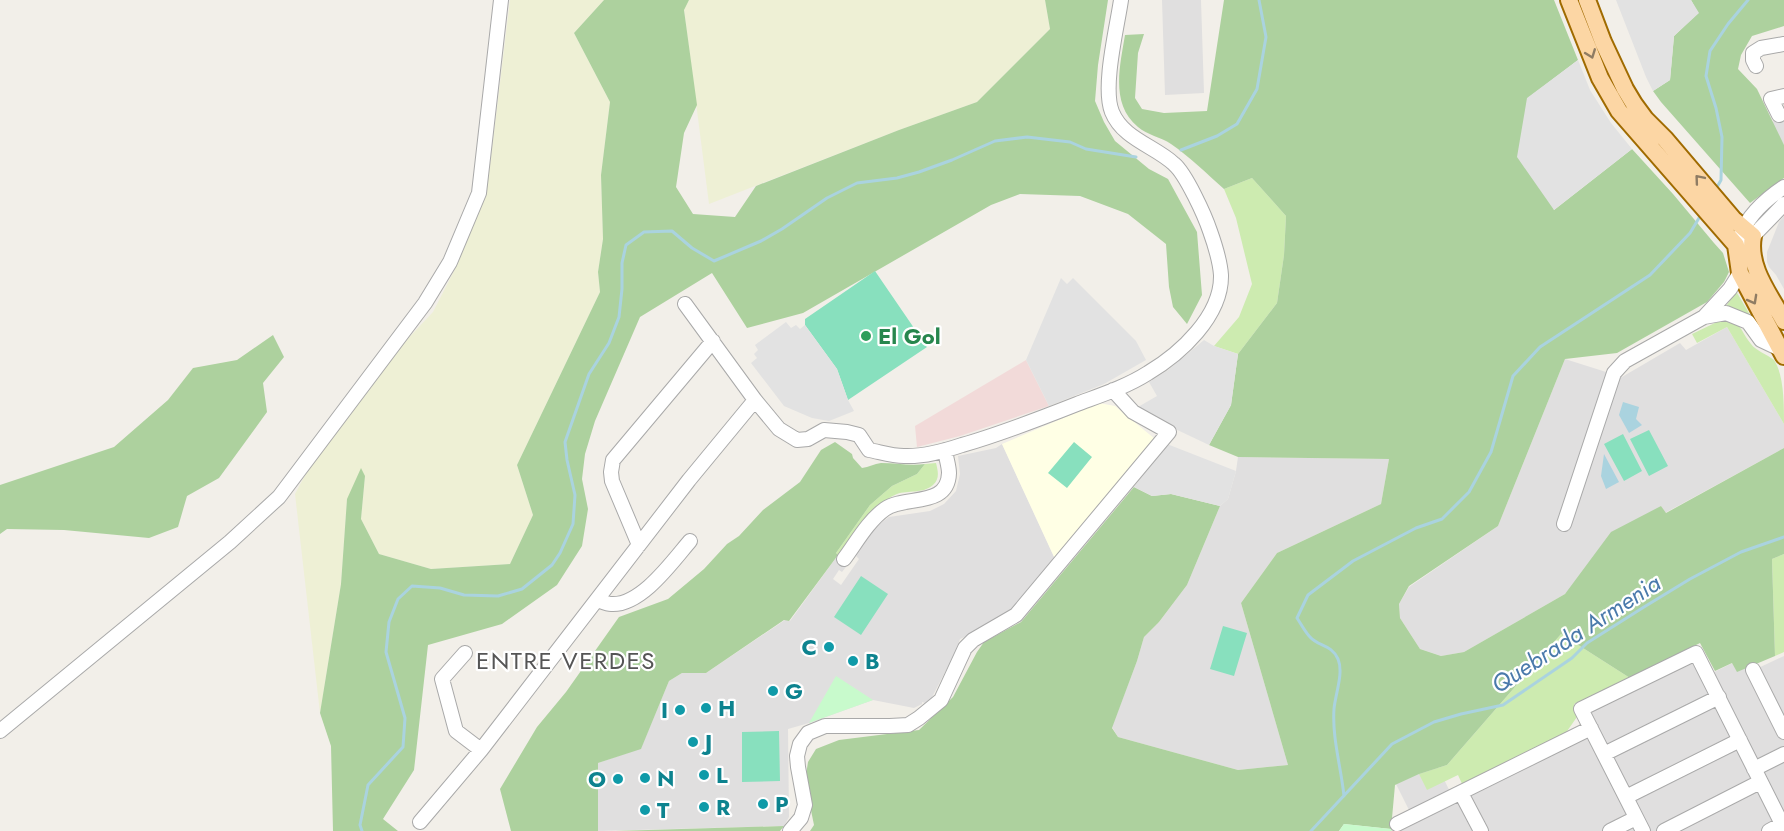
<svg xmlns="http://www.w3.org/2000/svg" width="1784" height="831" font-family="Jost,sans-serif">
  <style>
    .residential { fill: #e0dfdf }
    .commercial { fill: #f2dad9 }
    .education { fill: #ffffe5 }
    .farmland { fill: #eef0d5 }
    .grass { fill: #cdebb0 }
    .forest { fill: #add19e }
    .park { fill: #c8facc }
    .pitch { fill: #88e0be }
    .parking { fill: #e2e2e2 }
    .water { fill: #aad3df }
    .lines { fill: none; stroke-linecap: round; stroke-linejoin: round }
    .stream { stroke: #aad3df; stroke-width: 3 }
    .minor-casing { stroke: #a9a9a9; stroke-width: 16 }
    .major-casing { stroke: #a06b00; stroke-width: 20 }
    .minor { stroke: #fff; stroke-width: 14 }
    .major { stroke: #fcd6a4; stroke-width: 16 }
    .oneway { stroke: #8f7c63 }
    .leisure-dot { fill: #2e9e5b; stroke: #fff; stroke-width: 2 }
    .culture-dot { fill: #0f9aa8; stroke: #fff; stroke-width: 2 }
    .labels { text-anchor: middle; stroke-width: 4.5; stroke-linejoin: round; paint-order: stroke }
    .leisure-label { font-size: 22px; font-weight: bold; fill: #27864d; stroke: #fff; text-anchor: start }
    .culture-label { font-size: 22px; font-weight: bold; fill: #0d838f; stroke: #fff; text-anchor: start }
    .water-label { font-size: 24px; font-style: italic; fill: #4a7aab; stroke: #fff }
    .neighbourhood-label { font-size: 24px; letter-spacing: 1.5px; fill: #555; stroke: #fff }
  </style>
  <rect width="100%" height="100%" fill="#f2efe9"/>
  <path class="residential" d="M1162,0H1201L1204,93L1165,95Z
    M1784,116V145L1772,122Z
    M1784,216V289L1776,275L1769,267L1767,262V252L1779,222Z
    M1727,327L1784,424V448L1665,513L1661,506L1565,594L1464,652L1441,656L1420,649L1400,618L1399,604L1409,587L1498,526L1565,359L1622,377L1680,343L1686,350Z
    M1002,444L1055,559L1023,604L980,630L960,639L954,655L931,699L925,703L922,702V704L914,708L873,700L809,723L788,729L789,817L784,826L598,831V763L641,748L669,681L682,673H706L785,620L790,621L838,555L849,563L842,572L839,570L833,579L841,585L859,559L856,556L862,544L871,530L889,517L930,511L944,504L956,491L960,474L958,456L996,448Z
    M1238,457L1389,459L1381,504L1277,553L1241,603L1288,765L1238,770L1118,737L1112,727L1137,661L1144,637L1159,622L1187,585L1220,506L1228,499L1236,471Z
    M1696,653L1708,675L1745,657L1754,670L1784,656V831H1398L1396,827L1413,818L1396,784L1437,765L1453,798L1591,729L1581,709Z"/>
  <path class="commercial" d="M1026,360L1049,406L960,436L917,447L915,426Z"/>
  <path class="education" d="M1099,403L1115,406L1155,439L1055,559L1002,444Z"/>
  <path class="farmland" d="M510,0H604L574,33L610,102L601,175L603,239L598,272L600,292L517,465L533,515L510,564L431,569L379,554L361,519L365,476L347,499L341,584L320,713L295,494L327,434L383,365L433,312L455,269L483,199L490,165Z
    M689,0H1045L1050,29L977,102L899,130L709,204L684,9Z"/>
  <path class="grass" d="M1252,178L1286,216L1284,255L1277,303L1238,354L1214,346L1239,317L1252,284L1236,218L1224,189Z
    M1736,291L1753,320L1725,308Z
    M1719,321C1745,324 1737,326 1751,344C1756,351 1767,354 1774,360C1784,375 1784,404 1784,424L1727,327L1697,343L1692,334Z
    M936,463C938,471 940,479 933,485C923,494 908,490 897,494C876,502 852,538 838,555L836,553L870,505L892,486L917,474L925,464Z
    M1784,554V652L1775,656L1772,559Z
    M1561,634L1630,678L1574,704L1579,714L1563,737L1463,786L1458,775L1427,790L1419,774L1447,765Z"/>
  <path class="forest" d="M604,0H689L684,10L697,105L684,133L676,187L693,214L735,217L756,186L899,130L977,102L1050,29L1045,0H1108L1098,65L1095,101L1104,122L1115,141L1149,169L1168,179L1197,232L1202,295L1187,324L1173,307L1169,287L1166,244L1128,214L1080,196L1020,194L991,205L803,313L747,328L712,273L640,317L595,421L585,454L582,479L588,509L582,546L557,585L502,624L428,645L414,770L383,819L398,831H333L331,746L320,713L341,584L347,499L361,468L365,476L361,519L379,554L431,569L510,564L533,515L517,465L600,292L598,272L603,239L601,175L610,102L574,33Z
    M1224,0H1554L1578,60L1528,98L1554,210L1632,149L1673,194L1714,243L1723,253L1729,272L1724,282L1707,302L1617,353L1565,359L1498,526L1409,586L1399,604L1400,618L1420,649L1441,656L1464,652L1565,594L1611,532L1661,506L1666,513L1784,448V554L1772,559L1775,656L1737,672L1732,663L1715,671L1700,643L1630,678L1561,634L1447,765L1419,774L1395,785L1391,829L1344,824L1339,831H810L814,825L805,781L808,762L816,749L839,740L919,730L953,697L977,652L984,642L1021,622L1134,487L1152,496L1171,494L1220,506L1187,585L1159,622L1144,637L1137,661L1112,728L1118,737L1238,770L1288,765L1241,603L1277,553L1381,504L1389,459L1238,457L1209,445L1231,405L1238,354L1277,303L1284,255L1286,216L1252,178L1224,189C1207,174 1190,157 1171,144C1161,137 1147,135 1138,127C1110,104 1120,66 1125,35L1144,34L1138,53L1135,98L1142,109L1164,113L1207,111Z
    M1691,0H1784V26L1752,36L1741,55L1738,69L1757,89L1784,145V178L1750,203L1661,102L1653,91L1670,80L1674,36L1698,13Z
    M273,335L284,357L263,383L267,412L219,478L187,496L178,527L149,538L64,530L7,529L0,534V485L114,447L168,400L193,368L237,360Z
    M835,442L852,454L853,458L862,468C869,467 874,464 881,463C896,463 910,466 925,464L917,474L892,486L870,505L836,553L838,555L789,621L784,620L706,673H682L669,681L641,749L598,763V831H511L500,789L537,727L566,692L619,617L668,599L704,569L727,544L739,536L763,510L800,482L821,450Z
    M784,826L780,831H615Z"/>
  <path class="park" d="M836,676L873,700L809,723Z
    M1344,824L1391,829L1392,831H1339Z"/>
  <path class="pitch" d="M875,271L927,347L848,400L837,369L805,325V319Z
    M1649,430L1668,466L1649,476L1630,439Z
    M1623,434L1642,471L1624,481L1604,444Z
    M1074,442L1092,457L1067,488L1048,473Z
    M861,576L888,594L861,635L834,617Z
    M1223,626L1247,633L1234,676L1210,669Z
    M779,731L780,781L742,782V732Z"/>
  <path class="parking" d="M1616,0H1691L1699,13L1674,36L1670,80L1653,91L1646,77Z
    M1578,60L1590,90L1611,123L1632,149L1554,210L1517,157L1527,98Z
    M1061,278L1067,284L1073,278L1136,341L1146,360L1104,384L1049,406L1026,360Z
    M786,322L791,328L796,325L800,329L805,325L837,369L848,400L854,411L829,421L812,418L784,406L751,363L757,358L754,354L758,350L755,345Z
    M1204,340L1214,346L1238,354L1231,405L1209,445L1171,427L1138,407L1157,396L1149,382L1168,370Z
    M1167,444L1236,471L1228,499L1220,506L1171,494L1152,496L1134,487Z"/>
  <path class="water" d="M1623,402L1639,407L1636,419L1642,425L1629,433L1619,415Z
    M1604,454L1619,482L1606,489L1601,476Z"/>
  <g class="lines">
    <path class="stream" d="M1181,150L1217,136L1237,124L1257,89L1266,37L1259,0
      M1716,189L1721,180L1722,137L1716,108L1706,76L1710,51L1728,24L1748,0
      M1344,796C1341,767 1332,738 1334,709C1335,695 1344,673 1338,659C1331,644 1319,647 1310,637C1305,632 1301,624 1297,618L1308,595L1353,561L1416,528L1442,519L1469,492L1491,452L1513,376L1540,347L1650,275L1690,233L1702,213
      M362,831L360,825L368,785L403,747L405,718L386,652L389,622L398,599L412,586L440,588L464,595L498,596L522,589L552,565L560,553L573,524L575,495L567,460L565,442L589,374L609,343L619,317L622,289V263L626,245L644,232L672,231L692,248L714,261L761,241L782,229L827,198L857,183L897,178L919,172L952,160L995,141L1027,137L1070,142L1086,149L1136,157
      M1311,831L1392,744L1434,722L1461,714L1503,705L1572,658L1587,643L1644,607L1690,579L1741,552L1784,537"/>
    <defs>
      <path id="minor" d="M1756,66L1753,60V53L1761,48L1784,44
        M1779,115L1771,99L1784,96
        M1740,236C1748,215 1766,199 1784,187
        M1746,240L1753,236L1784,204
        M685,304L755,400
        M1704,317L1726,313L1748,322L1761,340L1780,349
        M1564,524L1614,373L1625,361L1704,317L1730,289L1740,273
        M639,545L612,481L611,472L613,460L713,341
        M844,559C856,543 868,521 885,509C905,495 948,508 949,473C949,466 946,458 945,450
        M597,600C601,601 606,604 611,604C641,606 672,562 690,541
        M465,653L442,679L456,731L481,750
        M1753,670L1784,732
        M0,731L230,542L279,497L425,303L450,262L479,193L501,0
        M1604,754L1719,697
        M1754,769L1784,754
        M1461,793L1481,831
        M1626,797L1740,740
        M420,822L481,750L689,480L755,400L779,429L797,440L808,439L824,430L847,432L859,435L869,450C880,452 892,456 904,456C924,457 944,451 962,445C1001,434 1039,419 1077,404C1101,395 1126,387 1148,373C1180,354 1222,316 1221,275C1220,261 1215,245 1210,231C1205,216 1186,174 1174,164C1155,146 1123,139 1112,112C1102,87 1117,28 1121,0
        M1397,824L1591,728
        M790,831L801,818L805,805L798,767L797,756L800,744L808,733L825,726H890L908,725L919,718L941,700L965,648L973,640L1016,615L1169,432L1133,412L1113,390
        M1610,831L1636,818
        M1643,831L1581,709L1696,653L1784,828
        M1664,831L1760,782
        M1769,831L1782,824"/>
      <path id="major" d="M1569,0L1600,78L1619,111L1736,245L1740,273L1784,356
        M1587,0L1603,42L1625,89L1634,104L1645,119L1665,139L1733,219L1753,236C1747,267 1770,295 1784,321"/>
    </defs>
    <use href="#minor" class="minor-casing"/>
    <use href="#major" class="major-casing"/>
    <use href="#minor" class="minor"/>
    <use href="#major" class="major"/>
  </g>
  <defs><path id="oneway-chevron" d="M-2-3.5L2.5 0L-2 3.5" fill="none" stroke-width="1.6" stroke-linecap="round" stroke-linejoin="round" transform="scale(1.5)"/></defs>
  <g class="oneway">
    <use href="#oneway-chevron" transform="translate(1591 54) rotate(69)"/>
    <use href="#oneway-chevron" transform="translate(1699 179) rotate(-130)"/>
    <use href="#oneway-chevron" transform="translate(1753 300) rotate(61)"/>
  </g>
  <circle class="leisure-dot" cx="866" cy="336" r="6"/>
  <g class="culture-dot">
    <circle cx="829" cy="647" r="6"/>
    <circle cx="853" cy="661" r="6"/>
    <circle cx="773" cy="691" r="6"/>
    <circle cx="706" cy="708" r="6"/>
    <circle cx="680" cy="710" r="6"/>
    <circle cx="693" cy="742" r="6"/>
    <circle cx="704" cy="775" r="6"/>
    <circle cx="645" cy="778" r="6"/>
    <circle cx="618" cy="779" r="6"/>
    <circle cx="763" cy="804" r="6"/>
    <circle cx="704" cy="807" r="6"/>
    <circle cx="645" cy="810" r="6"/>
  </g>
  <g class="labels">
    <g class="leisure-label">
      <text x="878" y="344">El Gol</text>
    </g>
    <g class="culture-label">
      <text x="817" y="655" text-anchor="end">C</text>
      <text x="865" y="669">B</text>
      <text x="785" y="699">G</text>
      <text x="718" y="716">H</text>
      <text x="668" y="718" text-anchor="end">I</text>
      <text x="705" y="750">J</text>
      <text x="716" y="783">L</text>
      <text x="657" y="786">N</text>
      <text x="606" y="787" text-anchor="end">O</text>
      <text x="775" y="812">P</text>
      <text x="716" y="815">R</text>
      <text x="657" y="818">T</text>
    </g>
    <g class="water-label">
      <text transform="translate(1576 634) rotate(-33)" y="8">Quebrada Armenia</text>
    </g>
    <g class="neighbourhood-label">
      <text x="566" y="669">ENTRE VERDES</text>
    </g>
  </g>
</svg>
